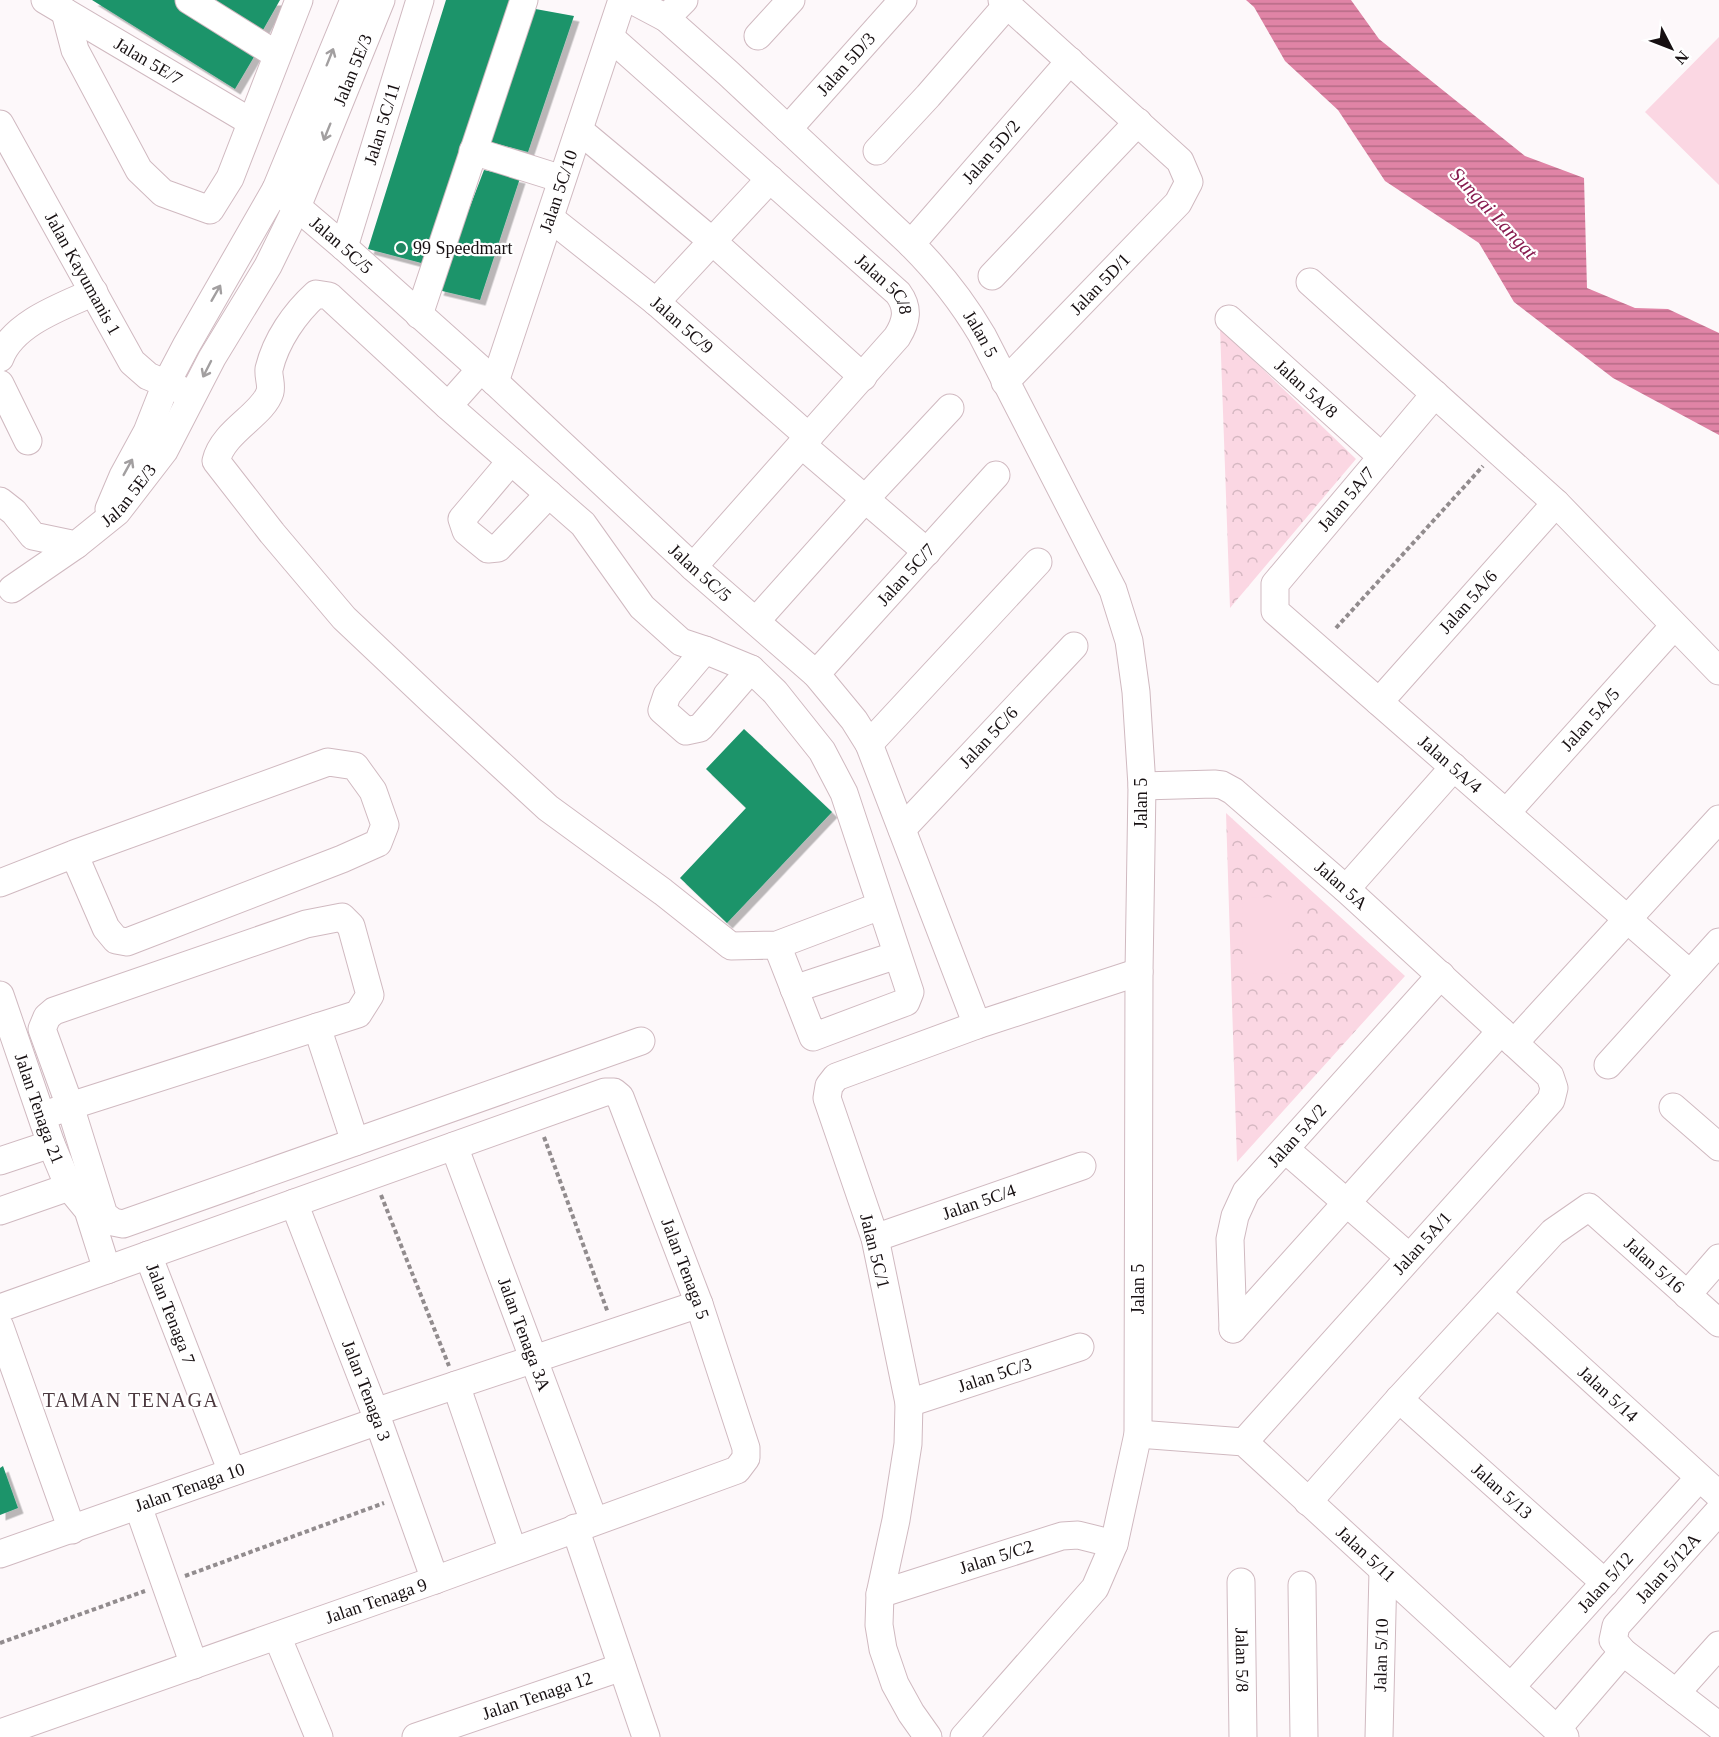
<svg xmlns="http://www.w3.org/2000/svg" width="1719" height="1737" font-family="Georgia,serif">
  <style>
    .park { fill: url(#park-crowns) }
    .garden { fill: #fbd7e3 }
    .water { fill: url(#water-rules) }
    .building { fill: #1c946b; filter: url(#shadow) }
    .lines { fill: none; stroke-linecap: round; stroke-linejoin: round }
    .minor-casing { stroke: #d0b9c0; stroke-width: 29 }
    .path { stroke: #928c8e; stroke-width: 4; stroke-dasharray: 4.5 3; stroke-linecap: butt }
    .minor { stroke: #fff; stroke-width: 27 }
    .oneway { stroke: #a29fa0 }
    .poi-dot { fill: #208762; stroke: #fff; stroke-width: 2 }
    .labels { text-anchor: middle; stroke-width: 4.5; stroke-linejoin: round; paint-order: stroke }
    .street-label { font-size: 18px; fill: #171012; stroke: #fff }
    .poi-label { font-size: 18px; fill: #171012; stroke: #fff; text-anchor: start }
    .water-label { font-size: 20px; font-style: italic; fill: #881c50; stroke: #fff }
    .neighbourhood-label { font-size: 20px; letter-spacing: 1.5px; fill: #4c393f; stroke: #fff }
  </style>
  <defs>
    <pattern id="park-crowns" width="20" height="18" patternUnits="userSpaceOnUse" patternTransform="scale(1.5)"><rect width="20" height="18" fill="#fbd7e3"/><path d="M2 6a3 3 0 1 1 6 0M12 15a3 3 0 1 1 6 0" fill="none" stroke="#d6b8c2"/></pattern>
    <pattern id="water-rules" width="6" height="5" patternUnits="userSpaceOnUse" patternTransform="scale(1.5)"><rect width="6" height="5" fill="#e084a6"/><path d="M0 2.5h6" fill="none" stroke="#b56b86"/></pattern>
    <filter id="shadow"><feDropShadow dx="5.5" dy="5.5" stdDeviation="0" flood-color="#0004"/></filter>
  </defs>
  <rect width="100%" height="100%" fill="#fdf8fa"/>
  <path class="park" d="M1220,328L1356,459L1230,608Z
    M1226,813L1405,976L1237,1162Z"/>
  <path class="garden" d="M1719,37V185L1645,112Z
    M1288,897L1289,973L1243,974L1242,898Z"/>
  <path class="water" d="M1246,0H1351L1379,39L1525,156L1584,178L1587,288L1635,308L1668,309L1719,333V435L1613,378L1514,302L1479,243L1385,181L1338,110L1285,61L1254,7Z"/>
  <path class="building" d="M92,0H177L258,50L235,89Z
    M203,0H280L259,37Z
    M446,0H516L429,265L368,249Z
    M530,8L574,16L528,152L483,140Z
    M484,170L520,178L480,300L438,290Z
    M744,729L832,812L727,923L680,878L746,808L706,769Z
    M3,1466L18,1508L0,1515V1468Z"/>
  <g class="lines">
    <defs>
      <g id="minor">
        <path id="s1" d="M45,0L251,122"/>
        <path d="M189,0L277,55"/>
        <path id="s2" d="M632,0L666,18L728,73L911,244C939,272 962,301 982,335L1113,590L1129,641L1136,692L1142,786L1139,972L1138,1434L1114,1544L1095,1588L964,1737"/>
        <path d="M1002,0L1180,161L1189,182L1178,203L1005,382"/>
        <path d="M65,12L75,50L139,170L163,193L210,210L230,178L299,0"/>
        <path d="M666,18L684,0"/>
        <path d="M758,36L791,0"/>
        <path id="s3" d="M610,37L898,293C909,308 907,321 897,337L693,567"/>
        <path id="s4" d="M0,124L132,362L148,376L181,390"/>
        <path id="s5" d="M788,129L903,0"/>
        <path d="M579,130L712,241L863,377"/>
        <path d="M473,151L562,179"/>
        <path d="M877,151L928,96L1007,5"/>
        <path id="s6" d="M276,189L344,247L495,382L693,567L816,674L854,720L869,744L977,1025"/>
        <path id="s7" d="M550,218L656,302L809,437"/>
        <path id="s8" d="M911,244L1070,61"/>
        <path id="s9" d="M344,247L420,0"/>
        <path d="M992,276L1138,122"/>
        <path d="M1310,282L1556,503L1719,671"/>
        <path d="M656,302L770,179"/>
        <path d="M419,315L524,0"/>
        <path id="s10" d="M1229,319L1382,457"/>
        <path d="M0,358C13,323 63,306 94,292"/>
        <path id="s11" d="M495,382L622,0"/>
        <path d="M0,384L28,441"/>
        <path id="s12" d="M1435,394L1275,584V611L1690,974"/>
        <path d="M448,406L480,370"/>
        <path d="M802,445L927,552"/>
        <path d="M511,461L462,519L466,531L488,549L498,548L549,494"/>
        <path id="s13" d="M0,501L14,512L33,536L76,545L117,512L164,451L212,358L268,266L297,207L381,0"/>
        <path d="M109,509L123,476L147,432L166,384L186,346L276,189L354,0"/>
        <path d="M12,589L76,545"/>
        <path d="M756,621L865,499L950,408"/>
        <path d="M705,650L667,695L662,710L686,731L700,728L751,669"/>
        <path id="s14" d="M816,674L996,475"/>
        <path id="s15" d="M1379,702L1556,503"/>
        <path d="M869,744L1038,562"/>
        <path id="s16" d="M1142,786L1214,784L1222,785L1233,791L1346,889L1550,1076L1554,1088L1551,1100L1244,1442"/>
        <path id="s17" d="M1506,813L1674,626"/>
        <path id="s18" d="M902,829L1074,646"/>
        <path d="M0,883L74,854L328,762L355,766L373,791L385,825L378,843L342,859L127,942L116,940L106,928L74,854"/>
        <path d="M1346,889L1454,767"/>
        <path d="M777,945L813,1037L906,1002L910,992L844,793L822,751L775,692L751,669L705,650L681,642L642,607L583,524L448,406L329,296L316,294C295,313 276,340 269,369C268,376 272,385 270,392C263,415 223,431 216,461L272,533L344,618L435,704L548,808L663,892L731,946L777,945L880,906"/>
        <path d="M794,989L897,955"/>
        <path id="s19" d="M0,995L51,1144L69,1187L88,1210L107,1270"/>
        <path d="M317,1027L355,1142"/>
        <path d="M1514,1043L1719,819"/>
        <path d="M1608,1065L1719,942"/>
        <path d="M1673,1107L1719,1147"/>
        <path d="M42,1116L70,1106L358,1014L370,995L351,926L342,917L306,924L54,1011L47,1017L42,1029L70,1106L104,1215L113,1222L123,1224L641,1041"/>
        <path id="s20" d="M454,1146L594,1521"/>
        <path d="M1285,1149L1409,1257"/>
        <path d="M0,1161L51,1144"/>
        <path id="s21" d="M294,1203L375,1412L435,1580"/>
        <path d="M0,1211L69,1187"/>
        <path id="s22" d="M875,1238L1082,1166"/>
        <path id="s23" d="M148,1255L232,1472"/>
        <path id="s24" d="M1497,1293L1719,1495"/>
        <path d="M1687,1295L1719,1258"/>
        <path id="s25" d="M0,1308L605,1092H614L620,1097L699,1304L746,1448V1458L737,1470L435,1580L0,1733"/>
        <path d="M0,1327L72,1530"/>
        <path id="s26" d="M1233,1329L1230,1239L1235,1216L1246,1192L1441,975"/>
        <path d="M1233,1329L1501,1031"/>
        <path d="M456,1385L513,1551"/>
        <path id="s27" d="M1399,1399L1605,1583"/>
        <path id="s28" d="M909,1403L1080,1347"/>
        <path d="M375,1412L699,1304"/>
        <path id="s29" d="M1138,1434L1244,1442L1565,1737"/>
        <path id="s30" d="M1308,1502L1399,1399L1553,1232L1589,1207L1719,1323"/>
        <path d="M138,1506L194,1665"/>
        <path d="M1719,1511L1616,1626L1613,1640L1623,1652L1719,1726"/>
        <path d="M575,1528L646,1737"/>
        <path id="s31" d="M0,1554L378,1421"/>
        <path id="s32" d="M1241,1582L1243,1737"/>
        <path d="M1302,1585L1304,1737"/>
        <path id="s33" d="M880,1594L1062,1536L1078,1535L1114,1544"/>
        <path d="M277,1636L319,1737"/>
        <path id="s34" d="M1511,1687L1699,1478"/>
        <path d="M1676,1693L1719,1645"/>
        <path d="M1557,1729L1623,1652"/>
        <path id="s35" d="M416,1737L622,1667"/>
        <path d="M928,1737L911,1713L895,1684L883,1649L879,1625L880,1594L896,1520L908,1444L909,1403L875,1238L827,1098L829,1086L836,1077L977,1025L1139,972"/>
        <path id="s36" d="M1379,1737L1383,1571"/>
      </g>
    </defs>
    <use href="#minor" class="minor-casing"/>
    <path class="path" d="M1336,628L1483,466
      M544,1137L608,1313
      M381,1195L449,1366
      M185,1576L384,1503
      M0,1643L145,1591"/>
    <use href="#minor" class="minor"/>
  </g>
  <defs><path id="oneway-shaft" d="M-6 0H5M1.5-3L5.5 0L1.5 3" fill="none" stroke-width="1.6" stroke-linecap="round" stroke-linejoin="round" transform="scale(1.5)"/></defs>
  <g class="oneway">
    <use href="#oneway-shaft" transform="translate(330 57) rotate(-68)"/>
    <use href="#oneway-shaft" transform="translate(327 132) rotate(112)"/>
    <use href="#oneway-shaft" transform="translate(216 293) rotate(-60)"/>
    <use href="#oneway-shaft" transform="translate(207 369) rotate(117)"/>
    <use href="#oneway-shaft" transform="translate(128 467) rotate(-61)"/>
  </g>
  <circle class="poi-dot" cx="401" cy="248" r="6"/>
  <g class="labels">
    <g class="street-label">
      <text dy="6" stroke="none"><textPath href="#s1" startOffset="120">Jalan 5E/7</textPath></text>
      <text dy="6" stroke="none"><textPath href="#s5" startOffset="87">Jalan 5D/3</textPath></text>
      <text dy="6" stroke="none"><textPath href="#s13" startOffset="648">Jalan 5E/3</textPath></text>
      <text dy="6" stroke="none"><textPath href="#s9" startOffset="129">Jalan 5C/11</textPath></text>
      <text dy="6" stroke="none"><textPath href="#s8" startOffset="122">Jalan 5D/2</textPath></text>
      <text dy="6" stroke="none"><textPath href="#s11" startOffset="201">Jalan 5C/10</textPath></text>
      <text dy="6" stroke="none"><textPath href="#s6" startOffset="86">Jalan 5C/5</textPath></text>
      <text dy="6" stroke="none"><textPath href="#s4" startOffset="171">Jalan Kayumanis 1</textPath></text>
      <text transform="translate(1100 284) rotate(-46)" y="6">Jalan 5D/1</text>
      <text dy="6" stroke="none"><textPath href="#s3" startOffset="370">Jalan 5C/8</textPath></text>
      <text dy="6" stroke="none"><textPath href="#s7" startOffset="170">Jalan 5C/9</textPath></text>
      <text dy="6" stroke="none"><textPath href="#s2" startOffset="486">Jalan 5</textPath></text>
      <text dy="6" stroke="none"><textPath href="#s10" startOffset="104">Jalan 5A/8</textPath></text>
      <text dy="6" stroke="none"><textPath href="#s13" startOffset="165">Jalan 5E/3</textPath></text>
      <text transform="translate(1346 499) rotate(-50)" y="6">Jalan 5A/7</text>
      <text dy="6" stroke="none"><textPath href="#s6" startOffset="572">Jalan 5C/5</textPath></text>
      <text dy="6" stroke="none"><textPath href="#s14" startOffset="134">Jalan 5C/7</textPath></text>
      <text dy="6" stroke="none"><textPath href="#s15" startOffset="134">Jalan 5A/6</textPath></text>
      <text dy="6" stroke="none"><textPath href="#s17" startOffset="126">Jalan 5A/5</textPath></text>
      <text dy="6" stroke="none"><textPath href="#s18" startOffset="126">Jalan 5C/6</textPath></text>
      <text dy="6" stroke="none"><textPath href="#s12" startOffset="508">Jalan 5A/4</textPath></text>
      <text transform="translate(1141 803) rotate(-90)" y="6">Jalan 5</text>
      <text dy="6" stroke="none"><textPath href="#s16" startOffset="236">Jalan 5A</textPath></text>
      <text dy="6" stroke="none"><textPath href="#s19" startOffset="120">Jalan Tenaga 21</textPath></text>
      <text dy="6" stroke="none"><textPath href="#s26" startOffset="216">Jalan 5A/2</textPath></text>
      <text dy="6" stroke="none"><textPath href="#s22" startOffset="110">Jalan 5C/4</textPath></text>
      <text transform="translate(1422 1243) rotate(-48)" y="6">Jalan 5A/1</text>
      <text transform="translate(875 1251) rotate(76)" y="6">Jalan 5C/1</text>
      <text dy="6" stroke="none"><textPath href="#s30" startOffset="496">Jalan 5/16</textPath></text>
      <text dy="6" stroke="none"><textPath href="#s25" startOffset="843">Jalan Tenaga 5</textPath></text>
      <text transform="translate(1138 1289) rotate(-90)" y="6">Jalan 5</text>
      <text dy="6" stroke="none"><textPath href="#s23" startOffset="63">Jalan Tenaga 7</textPath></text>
      <text dy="6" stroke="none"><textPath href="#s20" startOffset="201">Jalan Tenaga 3A</textPath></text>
      <text dy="6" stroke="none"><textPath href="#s28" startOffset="90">Jalan 5C/3</textPath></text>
      <text dy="6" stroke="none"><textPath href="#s21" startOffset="201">Jalan Tenaga 3</textPath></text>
      <text dy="6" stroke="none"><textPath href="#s24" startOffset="150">Jalan 5/14</textPath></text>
      <text dy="6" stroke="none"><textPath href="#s31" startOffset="201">Jalan Tenaga 10</textPath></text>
      <text dy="6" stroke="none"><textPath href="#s27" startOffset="138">Jalan 5/13</textPath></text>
      <text dy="6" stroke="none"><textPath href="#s29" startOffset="272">Jalan 5/11</textPath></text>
      <text dy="6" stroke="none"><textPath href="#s33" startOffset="122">Jalan 5/C2</textPath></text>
      <text transform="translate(1668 1568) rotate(-48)" y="6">Jalan 5/12A</text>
      <text dy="6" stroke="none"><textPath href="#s34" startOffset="141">Jalan 5/12</textPath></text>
      <text transform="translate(376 1601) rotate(-19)" y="6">Jalan Tenaga 9</text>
      <text dy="6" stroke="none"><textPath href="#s36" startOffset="82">Jalan 5/10</textPath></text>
      <text dy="6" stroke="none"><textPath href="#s32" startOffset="78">Jalan 5/8</textPath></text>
      <text dy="6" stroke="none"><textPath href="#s35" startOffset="128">Jalan Tenaga 12</textPath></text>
    </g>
    <g class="poi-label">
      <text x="413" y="254">99 Speedmart</text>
    </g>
    <g class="water-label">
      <text transform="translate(1494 213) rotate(47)" y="7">Sungai Langat</text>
    </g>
    <g class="neighbourhood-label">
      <text x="131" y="1407">TAMAN TENAGA</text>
    </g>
  </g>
  <g transform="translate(1671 48) rotate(132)" stroke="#ffffff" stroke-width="4.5" paint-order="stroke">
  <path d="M0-4.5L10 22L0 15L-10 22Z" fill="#171012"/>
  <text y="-9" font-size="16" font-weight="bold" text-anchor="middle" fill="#171012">N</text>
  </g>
</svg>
